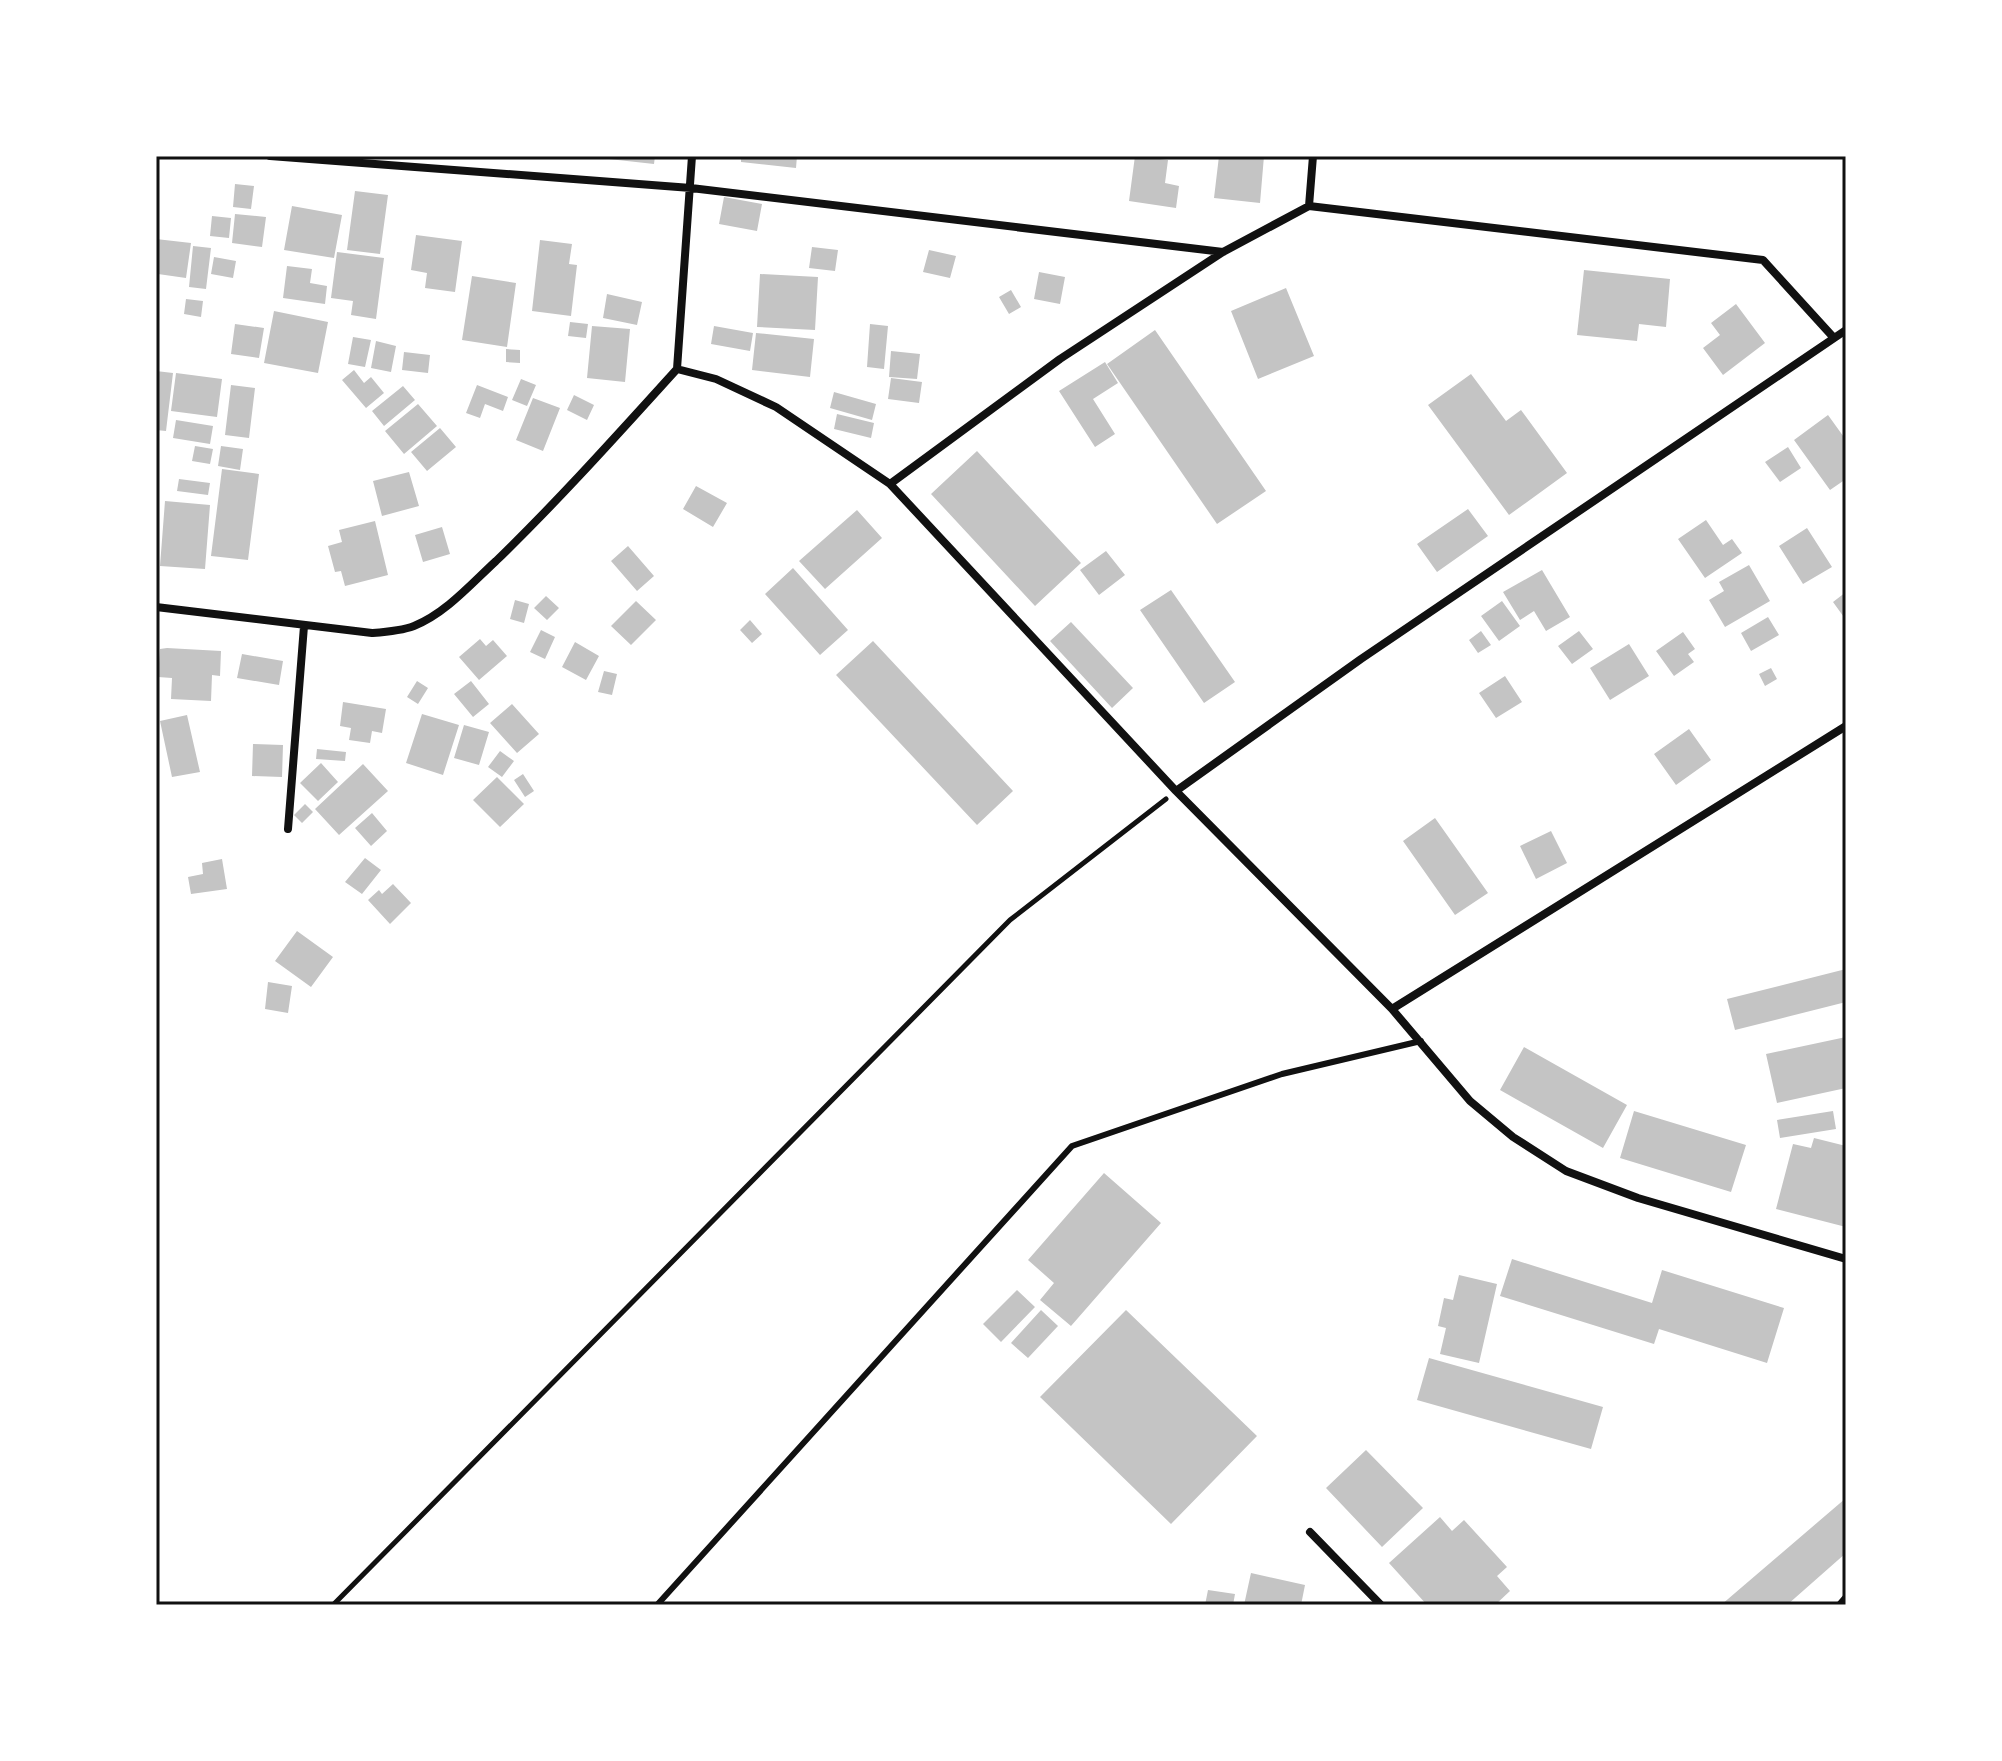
<svg xmlns="http://www.w3.org/2000/svg" width="2002" height="1761" font-family="'Varela Round',sans-serif">
  <style>
    .building { fill: #c4c4c4 }
    .lines { fill: none; stroke-linecap: round; stroke-linejoin: round }
    .path { stroke: #111; stroke-width: 5 }
    .service { stroke: #111; stroke-width: 6 }
    .minor { stroke: #111; stroke-width: 8 }
    .neatline { fill: none; stroke: #111; stroke-width: 3 }
  </style>
  <rect width="100%" height="100%" fill="#fff"/>
  <path class="building" d="M600,156H655L654,164L600,158Z
    M741,156H797L796,168L741,162Z
    M1135,156L1168,160L1165,183L1179,186L1176,208L1129,201Z
    M1219,156H1264L1260,203L1214,198Z
    M235,184L254,186L251,209L233,207Z
    M355,191L388,195L380,254L347,250Z
    M724,197L762,204L757,231L719,224Z
    M292,206L342,215L334,258L284,250Z
    M235,214L266,217L262,247L232,243Z
    M212,216L231,218L229,238L210,236Z
    M416,235L462,241L455,292L425,288L427,273L411,270Z
    M156,239L191,243L186,278L158,274Z
    M540,240L572,244L569,264L577,265L571,316L532,311Z
    M193,246L211,248L206,289L189,287Z
    M812,247L838,250L835,271L809,268Z
    M929,250L956,256L950,278L923,272Z
    M337,252L384,258L376,319L351,315L353,301L331,298Z
    M214,257L236,261L233,278L211,274Z
    M287,266L312,269L310,283L327,286L325,304L283,298Z
    M1584,270L1670,279L1666,327L1639,324L1637,341L1577,335Z
    M1039,272L1065,277L1060,304L1034,299Z
    M760,274L818,277L815,330L757,327Z
    M472,276L516,283L507,347L462,340Z
    M1286,288L1314,356L1258,379L1231,311Z
    M1011,290L1021,307L1009,314L999,297Z
    M607,294L642,302L637,325L603,318Z
    M186,299L203,301L201,317L184,314Z
    M1736,304L1765,343L1723,375L1703,348L1720,335L1711,323Z
    M274,311L328,322L318,373L264,363Z
    M570,322L588,324L586,338L568,336Z
    M235,324L264,328L259,358L231,354Z
    M870,324L888,326L884,369L867,367Z
    M592,326L630,329L625,382L587,378Z
    M714,326L753,333L750,351L711,344Z
    M1155,330L1266,491L1217,524L1107,364Z
    M756,333L814,339L810,377L752,370Z
    M353,337L371,340L365,367L348,364Z
    M376,341L396,346L391,372L371,368Z
    M506,349L520,350V363L506,362Z
    M891,351L920,354L917,379L889,377Z
    M404,352L430,355L428,373L402,370Z
    M1105,362L1118,383L1093,399L1115,434L1095,447L1059,391Z
    M354,370L364,383L371,377L384,393L366,408L342,380Z
    M156,371L173,373L166,431L156,430Z
    M176,373L222,379L217,417L171,411Z
    M1471,374L1506,421L1521,410L1567,473L1509,515L1428,405Z
    M891,378L922,382L919,403L888,399Z
    M521,379L536,385L527,406L512,400Z
    M231,385L255,388L249,438L225,435Z
    M477,385L508,397L503,411L485,404L480,418L466,413Z
    M403,386L415,400L384,426L372,411Z
    M834,392L876,404L872,420L830,408Z
    M574,395L594,405L587,420L567,410Z
    M533,398L560,408L543,451L516,440Z
    M418,404L437,426L404,454L385,431Z
    M837,414L874,423L871,438L834,429Z
    M1828,415L1846,440V479L1830,490L1794,440Z
    M176,420L213,426L210,444L173,438Z
    M440,428L456,447L427,471L411,452Z
    M195,446L213,449L210,464L192,461Z
    M221,446L243,449L240,470L218,466Z
    M1788,447L1801,468L1780,482L1765,462Z
    M977,451L1081,563L1035,606L931,494Z
    M222,469L259,474L248,560L211,556Z
    M409,472L419,506L382,516L373,481Z
    M179,479L210,483L208,495L177,491Z
    M696,486L727,503L713,527L683,509Z
    M165,501L210,505L205,569L160,566Z
    M1468,509L1488,536L1437,572L1417,544Z
    M857,510L882,538L825,589L799,561Z
    M1706,520L1723,545L1732,539L1742,553L1705,578L1678,539Z
    M375,521L388,575L345,586L341,571L335,572L328,546L342,542L339,530Z
    M442,527L450,554L423,562L415,535Z
    M1807,528L1832,567L1803,584L1779,546Z
    M628,546L654,576L637,591L611,561Z
    M1106,551L1125,575L1099,595L1080,570Z
    M1749,565L1770,601L1725,627L1709,600L1724,591L1719,582Z
    M793,568L848,630L820,655L765,594Z
    M1542,570L1570,617L1546,631L1534,611L1520,620L1503,592Z
    M1171,590L1235,682L1204,703L1140,610Z
    M1846,592V620L1833,602Z
    M546,596L559,608L547,620L534,608Z
    M515,600L529,604L524,623L510,619Z
    M636,601L656,620L631,645L611,626Z
    M1502,601L1520,626L1499,641L1481,616Z
    M1768,617L1779,635L1751,651L1741,633Z
    M750,620L762,634L752,643L740,630Z
    M1071,622L1133,688L1112,708L1050,641Z
    M541,630L555,637L545,659L530,652Z
    M1481,631L1491,645L1478,653L1469,640Z
    M1579,631L1593,649L1572,664L1558,646Z
    M1683,632L1695,649L1688,654L1694,662L1674,676L1656,651Z
    M480,639L486,646L493,640L507,656L479,680L459,657Z
    M873,641L1013,791L977,825L836,675Z
    M575,642L599,656L586,680L562,667Z
    M1629,644L1649,676L1610,700L1590,668Z
    M167,648L221,651L220,676L212,675L211,701L171,699L172,678L158,677L160,649Z
    M242,654L283,661L279,685L237,678Z
    M1771,668L1777,679L1765,686L1759,674Z
    M604,671L617,674L612,695L598,692Z
    M1505,676L1522,702L1496,718L1479,693Z
    M417,681L428,688L418,704L407,697Z
    M471,681L489,704L473,717L454,694Z
    M343,702L386,709L382,733L372,731L370,743L349,740L351,728L340,726Z
    M512,704L539,734L517,753L490,723Z
    M422,714L459,725L443,775L406,763Z
    M187,715L200,772L172,777L160,721Z
    M464,725L489,732L479,765L454,758Z
    M1689,729L1711,760L1676,785L1654,754Z
    M253,744L283,745L282,777L252,776Z
    M317,749L346,752L345,761L316,759Z
    M500,751L514,761L502,777L488,767Z
    M321,763L338,782L318,801L300,783Z
    M363,764L388,791L339,835L315,809Z
    M523,774L534,791L525,797L514,780Z
    M497,777L524,804L500,827L473,800Z
    M305,804L313,812L302,823L294,815Z
    M372,813L387,831L371,846L355,828Z
    M1435,818L1488,893L1455,915L1403,841Z
    M1551,831L1567,863L1536,879L1520,846Z
    M365,858L381,870L362,894L345,882Z
    M222,859L227,889L191,894L188,877L203,874L202,863Z
    M393,884L411,903L390,924L368,900L379,890L382,894Z
    M297,931L333,957L311,987L275,961Z
    M1846,969V1002L1735,1030L1727,999Z
    M268,982L292,986L288,1013L265,1009Z
    M1846,1037V1088L1777,1103L1766,1054Z
    M1524,1047L1627,1105L1603,1148L1500,1090Z
    M1634,1111L1746,1145L1731,1192L1620,1158Z
    M1833,1111L1836,1129L1780,1138L1777,1120Z
    M1814,1138L1846,1146V1227L1776,1209L1793,1144L1811,1148Z
    M1104,1173L1161,1223L1071,1326L1040,1300L1054,1283L1028,1260Z
    M1512,1259L1652,1303L1662,1270L1784,1308L1767,1363L1659,1329L1654,1344L1500,1296Z
    M1459,1275L1497,1284L1479,1363L1440,1354L1446,1328L1438,1326L1444,1298L1453,1300Z
    M1017,1290L1035,1307L1001,1342L983,1324Z
    M1041,1310L1058,1326L1028,1358L1011,1343Z
    M1126,1310L1257,1436L1171,1524L1040,1397Z
    M1429,1358L1603,1407L1591,1449L1417,1400Z
    M1366,1450L1423,1508L1382,1547L1326,1488Z
    M1846,1498V1553L1787,1605H1721Z
    M1440,1517L1452,1531L1464,1520L1507,1567L1497,1576L1510,1591L1495,1605H1427L1389,1563Z
    M1251,1573L1305,1585L1301,1605H1244Z
    M1208,1590L1235,1594L1233,1605H1205Z"/>
  <g class="lines">
    <path class="path" d="M333,1605L1010,920L1166,799"/>
    <path class="service" d="M657,1605L1072,1146L1282,1074L1421,1041"/>
    <path class="minor" d="M270,156L691,188L1223,252
      M692,156L677,369L716,379L776,407L890,484L1060,359L1223,252L1309,206L1763,260L1834,338
      M1309,206L1313,156
      M890,484L1176,791L1392,1009L1470,1101L1513,1137L1566,1171L1638,1198L1846,1259
      M156,607L372,633C386,632 401,631 414,626C446,613 471,584 496,561C559,500 618,434 677,369
      M1176,791L1361,659L1846,330
      M288,829L304,626
      M1392,1009L1846,726
      M1310,1532L1381,1605
      M1840,1605L1846,1598"/>
  </g>
  <rect width="2002" height="1761" fill="none" stroke="#ffffff" stroke-width="316"/>
  <rect x="158" y="158" width="1686" height="1445" class="neatline"/>
</svg>
